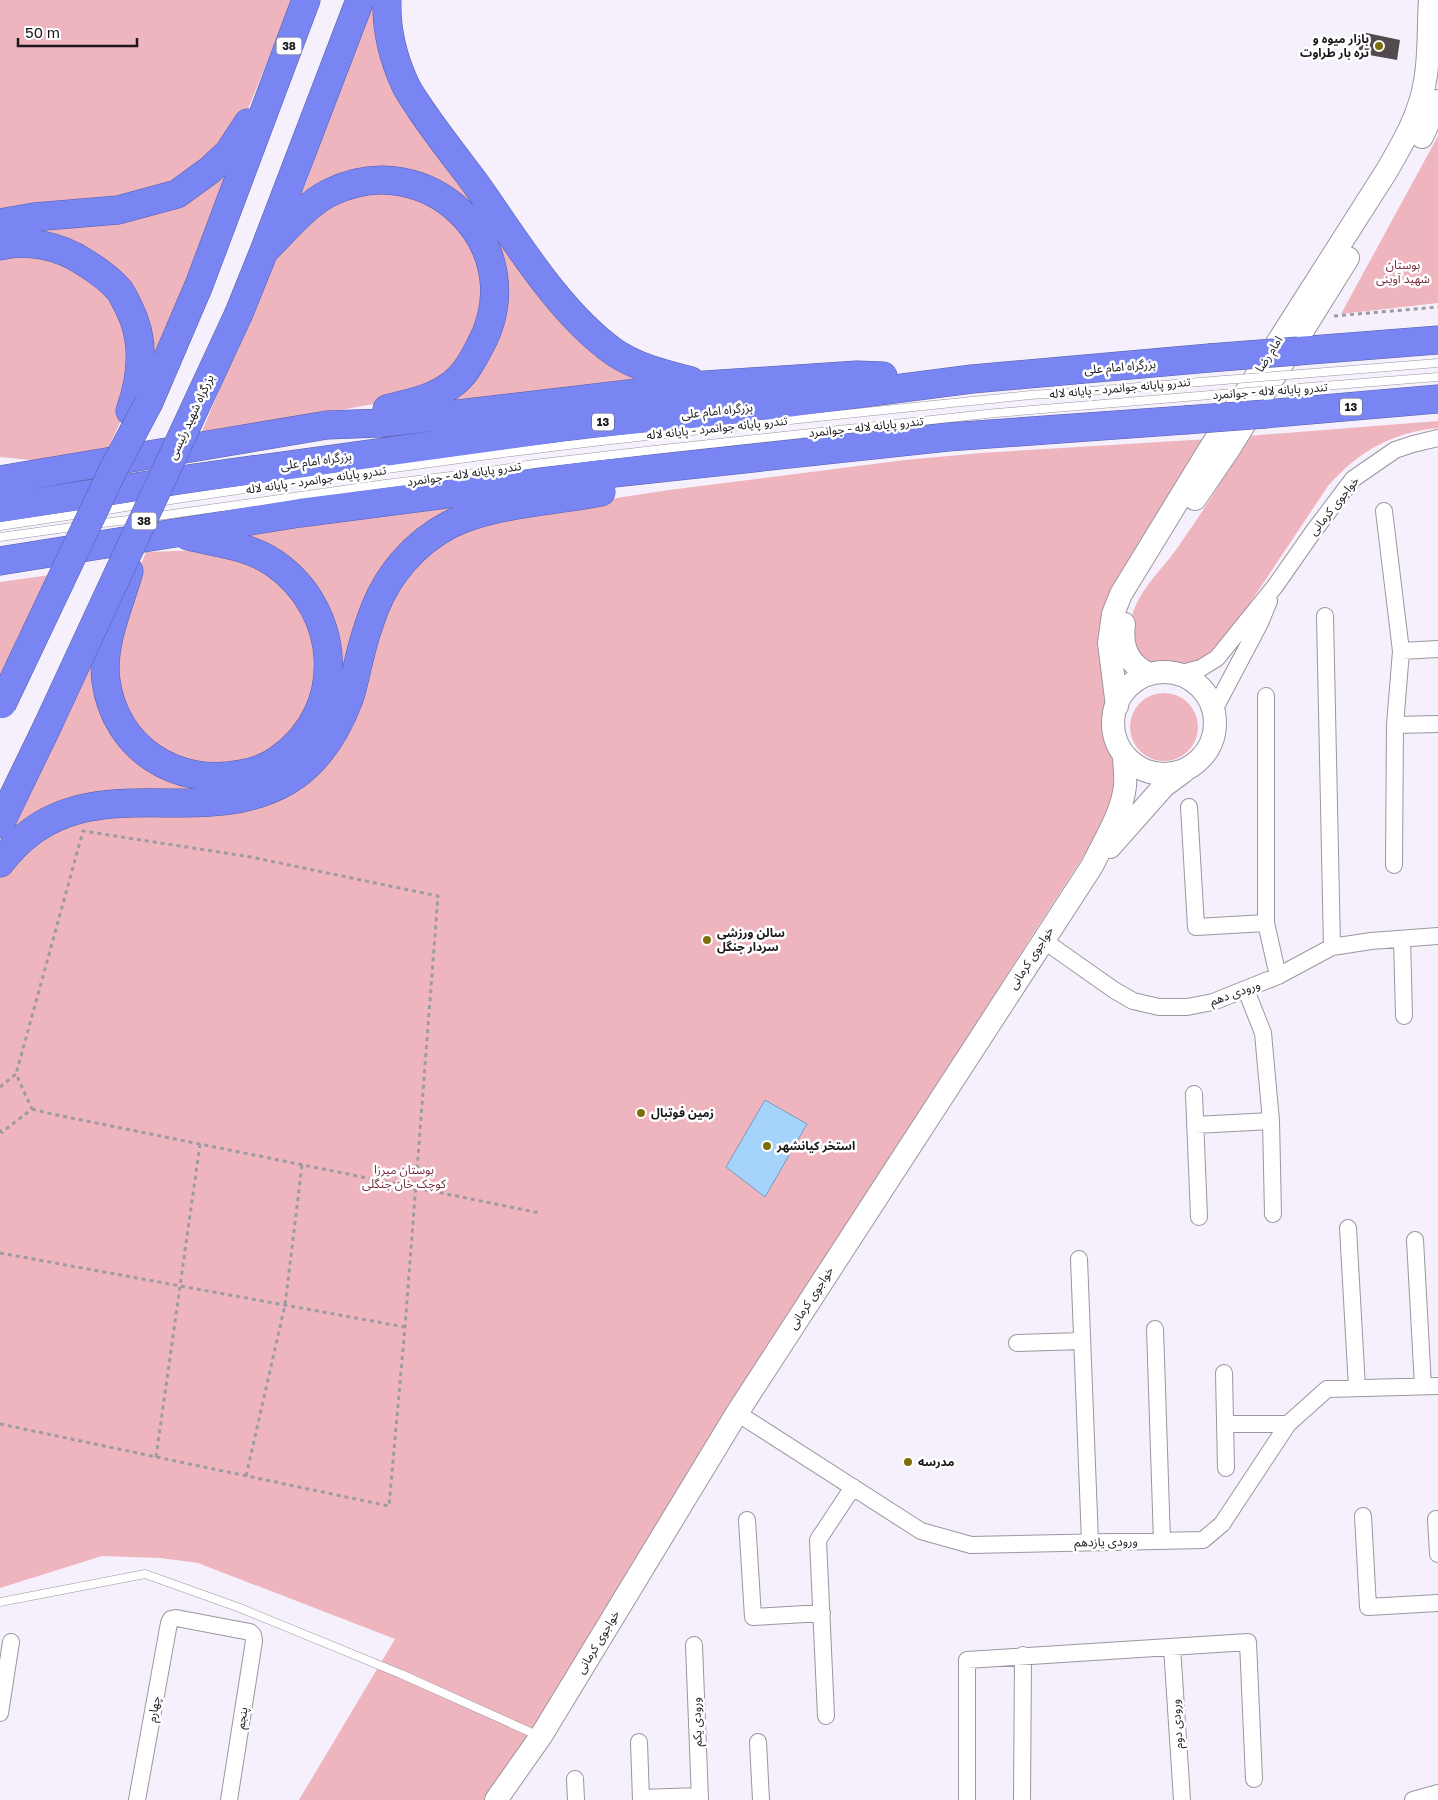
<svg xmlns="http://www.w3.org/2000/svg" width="1438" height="1800" font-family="'Golos Text','Noto Sans Arabic',sans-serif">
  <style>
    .green { fill: #efb5bf }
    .water { fill: #a5d3fb; stroke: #7b9bb8 }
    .building { fill: #534a50 }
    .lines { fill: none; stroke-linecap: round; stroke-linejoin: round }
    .lane-casing { stroke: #9b96a0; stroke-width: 9 }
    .street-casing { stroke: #9b96a0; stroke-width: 18 }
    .secondary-casing { stroke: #9b96a0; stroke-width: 24 }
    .highway-casing { stroke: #575fa7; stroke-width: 29 }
    .path { stroke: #9e9aa2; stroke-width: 3; stroke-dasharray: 4 4; stroke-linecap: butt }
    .lane { stroke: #fff; stroke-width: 8 }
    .street { stroke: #fff; stroke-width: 16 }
    .secondary { stroke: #fff; stroke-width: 22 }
    .highway { stroke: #7885f2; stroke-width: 28 }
    .lane-bridge-casing { stroke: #9b96a0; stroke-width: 9; stroke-linecap: butt }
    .highway-bridge-casing { stroke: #575fa7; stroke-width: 29; stroke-linecap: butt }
    .lane-bridge { stroke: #fff; stroke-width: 8 }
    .highway-bridge { stroke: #7885f2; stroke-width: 28 }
    .poi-dot { fill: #7e6e0a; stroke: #fff; stroke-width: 2 }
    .labels { text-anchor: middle; stroke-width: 5; stroke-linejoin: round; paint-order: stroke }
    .shield { fill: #fff; stroke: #5f5d60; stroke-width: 1 }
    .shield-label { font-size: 11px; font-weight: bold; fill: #1a181c }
    .poi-label { font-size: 12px; font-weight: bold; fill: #1a181c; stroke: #fff; text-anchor: start }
    .park-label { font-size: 12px; fill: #752c3f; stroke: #fff }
    .street-label { font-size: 12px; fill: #1a181c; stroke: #fff }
  </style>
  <rect width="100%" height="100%" fill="#f5f0fb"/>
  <path class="green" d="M0,0H292L244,119L221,152L149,196L0,215Z
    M371,0H381V21L528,268L672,383L370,419L459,390L500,264L403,175L290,219L306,183Z
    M249,132L135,414L126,286L0,232L115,217Z
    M1438,136V303L1341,314Z
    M351,193H411L463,226L489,288L457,371L395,400L200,436L274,260L309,216Z
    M42,252L99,282L134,342L123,416L108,449L40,461L0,457V254Z
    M1438,421V428C1392,432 1358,452 1328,486L1226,639C1200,664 1181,672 1145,663C1137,648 1128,639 1131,621C1136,592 1162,570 1178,547C1203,511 1227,475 1247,436Z
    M1209,439L1122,586L1105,725L1106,736L1114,756L1118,781L1100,831L1029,940L489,1800H299L395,1639L198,1563L160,1558L102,1556L0,1588V871L75,817L278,793L380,611L426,547L505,515L669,490L905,460L981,453Z
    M602,487C575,492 548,497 521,501C500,505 477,508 457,516C400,539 374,592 358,648C354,663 351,679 346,693C335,727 311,759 280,778C260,791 233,794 209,795C126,800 62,784 0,854L52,742L69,698L119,592C113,612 106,632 101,653C100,659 97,666 97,672C98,680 102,689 104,697C106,704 107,713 110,719C140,782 228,804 285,764C295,757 303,747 311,737C324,720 334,697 335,675C336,657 332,640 327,623C317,586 286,558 251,545C240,541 229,540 218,538L390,513Z
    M203,550L255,559L312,613L317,699L282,749L205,771L137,736L113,691L131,588L146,552Z
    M50,575L0,677V582Z
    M1130 727a34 34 0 1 1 68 0a34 34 0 1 1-68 0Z"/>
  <path class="water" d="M765,1100L807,1124L765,1197L726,1167Z"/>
  <path class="building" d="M1362,32L1400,40L1397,60L1358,53Z"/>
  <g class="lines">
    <defs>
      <path id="lane" d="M1300,374L1438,363
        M1297,388L1438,377
        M158,502C276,484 394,468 512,452C684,430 857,413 1030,395L1078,392L1224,380
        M101,511L144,504
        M151,517L385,484L484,472L534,464L654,450L996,413L1222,394
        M94,524L137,519
        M0,526L87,513
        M0,537L80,526
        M0,1602L145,1574L240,1608L401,1674L539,1736"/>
      <path id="street" d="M1384,511L1401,651L1395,725L1438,724
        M1325,616L1332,947
        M1401,651L1438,649
        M1178,674L1201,668L1217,658L1276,585L1313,532L1353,479L1395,450L1413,444L1438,438
        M1266,696V923L1278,976
        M1213,712L1260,623L1269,601
        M1189,807L1196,927L1266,923
        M1394,865L1395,725
        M1402,939L1404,1016
        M1043,940L1114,990L1133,1001L1159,1007H1187L1213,1002L1278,976L1332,947L1371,941L1438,936
        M1246,990L1263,1033L1271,1121L1273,1214
        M1194,1094L1199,1217
        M1195,1125L1271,1121
        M1348,1228L1357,1388
        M1415,1240L1423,1386
        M1079,1259L1090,1542
        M1155,1329L1162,1541
        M1017,1343L1082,1341
        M1224,1373L1226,1468
        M737,1413L921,1531L971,1545L1203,1540L1222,1524L1288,1424L1327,1389L1438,1386
        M1225,1424H1288
        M1363,1516L1368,1607L1438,1603
        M1436,1519L1438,1554
        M747,1520L753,1617L822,1613
        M694,1645L700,1800
        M1172,1647L1182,1800
        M0,1713L11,1642
        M826,1716L818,1540L853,1487
        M639,1742L641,1800
        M758,1742L761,1800
        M575,1779L576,1800
        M641,1798L700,1796
        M137,1800L169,1623L171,1619L176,1618L250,1632L253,1635L254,1641L229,1800
        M967,1800V1660L1248,1642L1254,1779
        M1022,1800L1023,1655
        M1413,1800L1438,1793"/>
      <path id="secondary" d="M1422,137L1438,101
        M1195,499L1229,449L1348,258
        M1124,624C1121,647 1128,664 1149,674
        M1113 723a51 51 0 1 1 102 0a51 51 0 1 1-102 0Z
        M1117,706L1109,643L1113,614L1121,594L1209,450L1386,172C1403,143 1420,114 1425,81C1430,54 1428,27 1430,0
        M1110,847L1164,786L1183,772
        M496,1800L541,1736L737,1413L1092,866C1104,841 1122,814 1125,786C1126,776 1124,765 1124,755"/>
      <path id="highway" d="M387,0C386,29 393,58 405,84C409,93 416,102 421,110C438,135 457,159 475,183C515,239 558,312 614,352C638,368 664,374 691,381
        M0,223L34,217L118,210L177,194L210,170L229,152L248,123
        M0,246C28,239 60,246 84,262C97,270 110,279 120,291C123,296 126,302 129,308C146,341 142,377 130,411
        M264,251C284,232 304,206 329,193C428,143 534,247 480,346C472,361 465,375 451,385C433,399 409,403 387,409
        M239,313L264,251L360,0
        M1298,351L1438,340
        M149,402L199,285L306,0
        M1265,414L1438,399
        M0,480L327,425L381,423L705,385L857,375L883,376
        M0,508L194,478L588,424L731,410L972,379L1209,358
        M0,561L300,513L595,475L948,437L1185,420
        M129,571C119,607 101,643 106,681C115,748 176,787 241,774C254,772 268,767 279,759C349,710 342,610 274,563C250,546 217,543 188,536
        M0,824L47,727
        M0,863C79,758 195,835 287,781C317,763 337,731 349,699C353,688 355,676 358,664C362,646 368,626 375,608C389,573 415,543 449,525C489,504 555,501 601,492"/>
    </defs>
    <use href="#lane" class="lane-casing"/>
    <use href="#street" class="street-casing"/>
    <use href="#secondary" class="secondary-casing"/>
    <use href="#highway" class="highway-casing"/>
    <path class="path" d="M1334,316L1438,307
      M0,1087L16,1074L32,1109L1,1133
      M32,1109L47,1113L540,1213
      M0,1129V1137
      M0,1253L405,1327
      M0,1424L389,1506L405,1327L438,896L251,857L83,831L16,1074
      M156,1457L200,1144
      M246,1476L285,1305L302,1165"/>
    <use href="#lane" class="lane"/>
    <use href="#street" class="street"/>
    <use href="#secondary" class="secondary"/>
    <use href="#highway" class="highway"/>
    <defs>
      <path id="lane-bridge" d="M1224,380L1300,374
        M1222,394L1297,388"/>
      <path id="highway-bridge" d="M1209,358L1298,351
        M1185,420L1265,414
        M2,704L113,470L149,402
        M47,727L239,313"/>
    </defs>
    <use href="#lane-bridge" class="lane-bridge-casing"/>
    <use href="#highway-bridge" class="highway-bridge-casing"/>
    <use href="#lane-bridge" class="lane-bridge"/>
    <use href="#highway-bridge" class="highway-bridge"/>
  </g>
  <g class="poi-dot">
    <circle cx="1379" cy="46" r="5"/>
    <circle cx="707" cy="940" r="5"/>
    <circle cx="641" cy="1113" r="5"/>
    <circle cx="767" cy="1146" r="5"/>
    <circle cx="908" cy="1462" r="5"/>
  </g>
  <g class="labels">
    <g class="shield">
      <rect x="276.5" y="37.5" width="25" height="17" rx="4"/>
      <rect x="1340" y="398.5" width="22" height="17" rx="4"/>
      <rect x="592" y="413.5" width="22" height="17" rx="4"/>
      <rect x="131.5" y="512.5" width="25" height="17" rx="4"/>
    </g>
    <g class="shield-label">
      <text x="289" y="50">38</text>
      <text x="1351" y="411">13</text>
      <text x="603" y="426">13</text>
      <text x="144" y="525">38</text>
    </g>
    <g class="poi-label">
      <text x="1369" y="43" text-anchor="end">بازار میوه و<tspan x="1369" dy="14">تره‌ بار طراوت</tspan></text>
      <text x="717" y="937">سالن ورزشی<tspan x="717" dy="14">سردار جنگل</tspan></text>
      <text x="651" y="1117">زمین فوتبال</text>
      <text x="777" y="1150">استخر کیانشهر</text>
      <text x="918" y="1466">مدرسه</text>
    </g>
    <g class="park-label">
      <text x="1403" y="269">بوستان<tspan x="1403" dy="14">شهید آوینی</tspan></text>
      <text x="404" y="1174">بوستان میرزا<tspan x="404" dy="14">کوچک خان جنگلی</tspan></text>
    </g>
    <g class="street-label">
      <text transform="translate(1269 354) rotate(-58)" y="4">امام رضا</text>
      <text transform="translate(1120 367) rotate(-5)" y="4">بزرگراه امام علی</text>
      <text transform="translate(1120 388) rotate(-5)" y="4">تندرو پایانه جوانمرد - پایانه لاله</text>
      <text transform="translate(1270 391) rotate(-4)" y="4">تندرو پایانه لاله - جوانمرد</text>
      <text transform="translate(717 411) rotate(-6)" y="4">بزرگراه امام علی</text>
      <text transform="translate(191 417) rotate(-65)" y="4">بزرگراه شهید رئیسی</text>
      <text transform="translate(866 427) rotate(-6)" y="4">تندرو پایانه لاله - جوانمرد</text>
      <text transform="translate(717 428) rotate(-6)" y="4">تندرو پایانه جوانمرد - پایانه لاله</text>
      <text transform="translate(316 461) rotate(-8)" y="4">بزرگراه امام علی</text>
      <text transform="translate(464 474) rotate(-8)" y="4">تندرو پایانه لاله - جوانمرد</text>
      <text transform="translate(316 480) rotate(-8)" y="4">تندرو پایانه جوانمرد - پایانه لاله</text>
      <text transform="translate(1334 506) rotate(-51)" y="4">خواجوی کرمانی</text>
      <text transform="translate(1031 958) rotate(-57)" y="4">خواجوی کرمانی</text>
      <text transform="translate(1235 993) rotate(-20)" y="4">ورودی دهم</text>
      <text transform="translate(811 1298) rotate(-57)" y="4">خواجوی کرمانی</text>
      <text transform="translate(1106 1542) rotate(-1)" y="4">ورودی یازدهم</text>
      <text transform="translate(598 1642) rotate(-59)" y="4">خواجوی کرمانی</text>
      <text transform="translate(154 1709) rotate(-80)" y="4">چهارم</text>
      <text transform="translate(242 1718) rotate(-81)" y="4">پنجم</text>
      <text transform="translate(697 1722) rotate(-92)" y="4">ورودی یکم</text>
      <text transform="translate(1177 1724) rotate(-94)" y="4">ورودی دوم</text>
    </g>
  </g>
  <path d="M18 38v8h119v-8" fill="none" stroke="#1a181c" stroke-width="2.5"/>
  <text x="25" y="38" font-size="15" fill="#1a181c" stroke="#ffffff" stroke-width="4" paint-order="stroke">50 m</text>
</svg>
